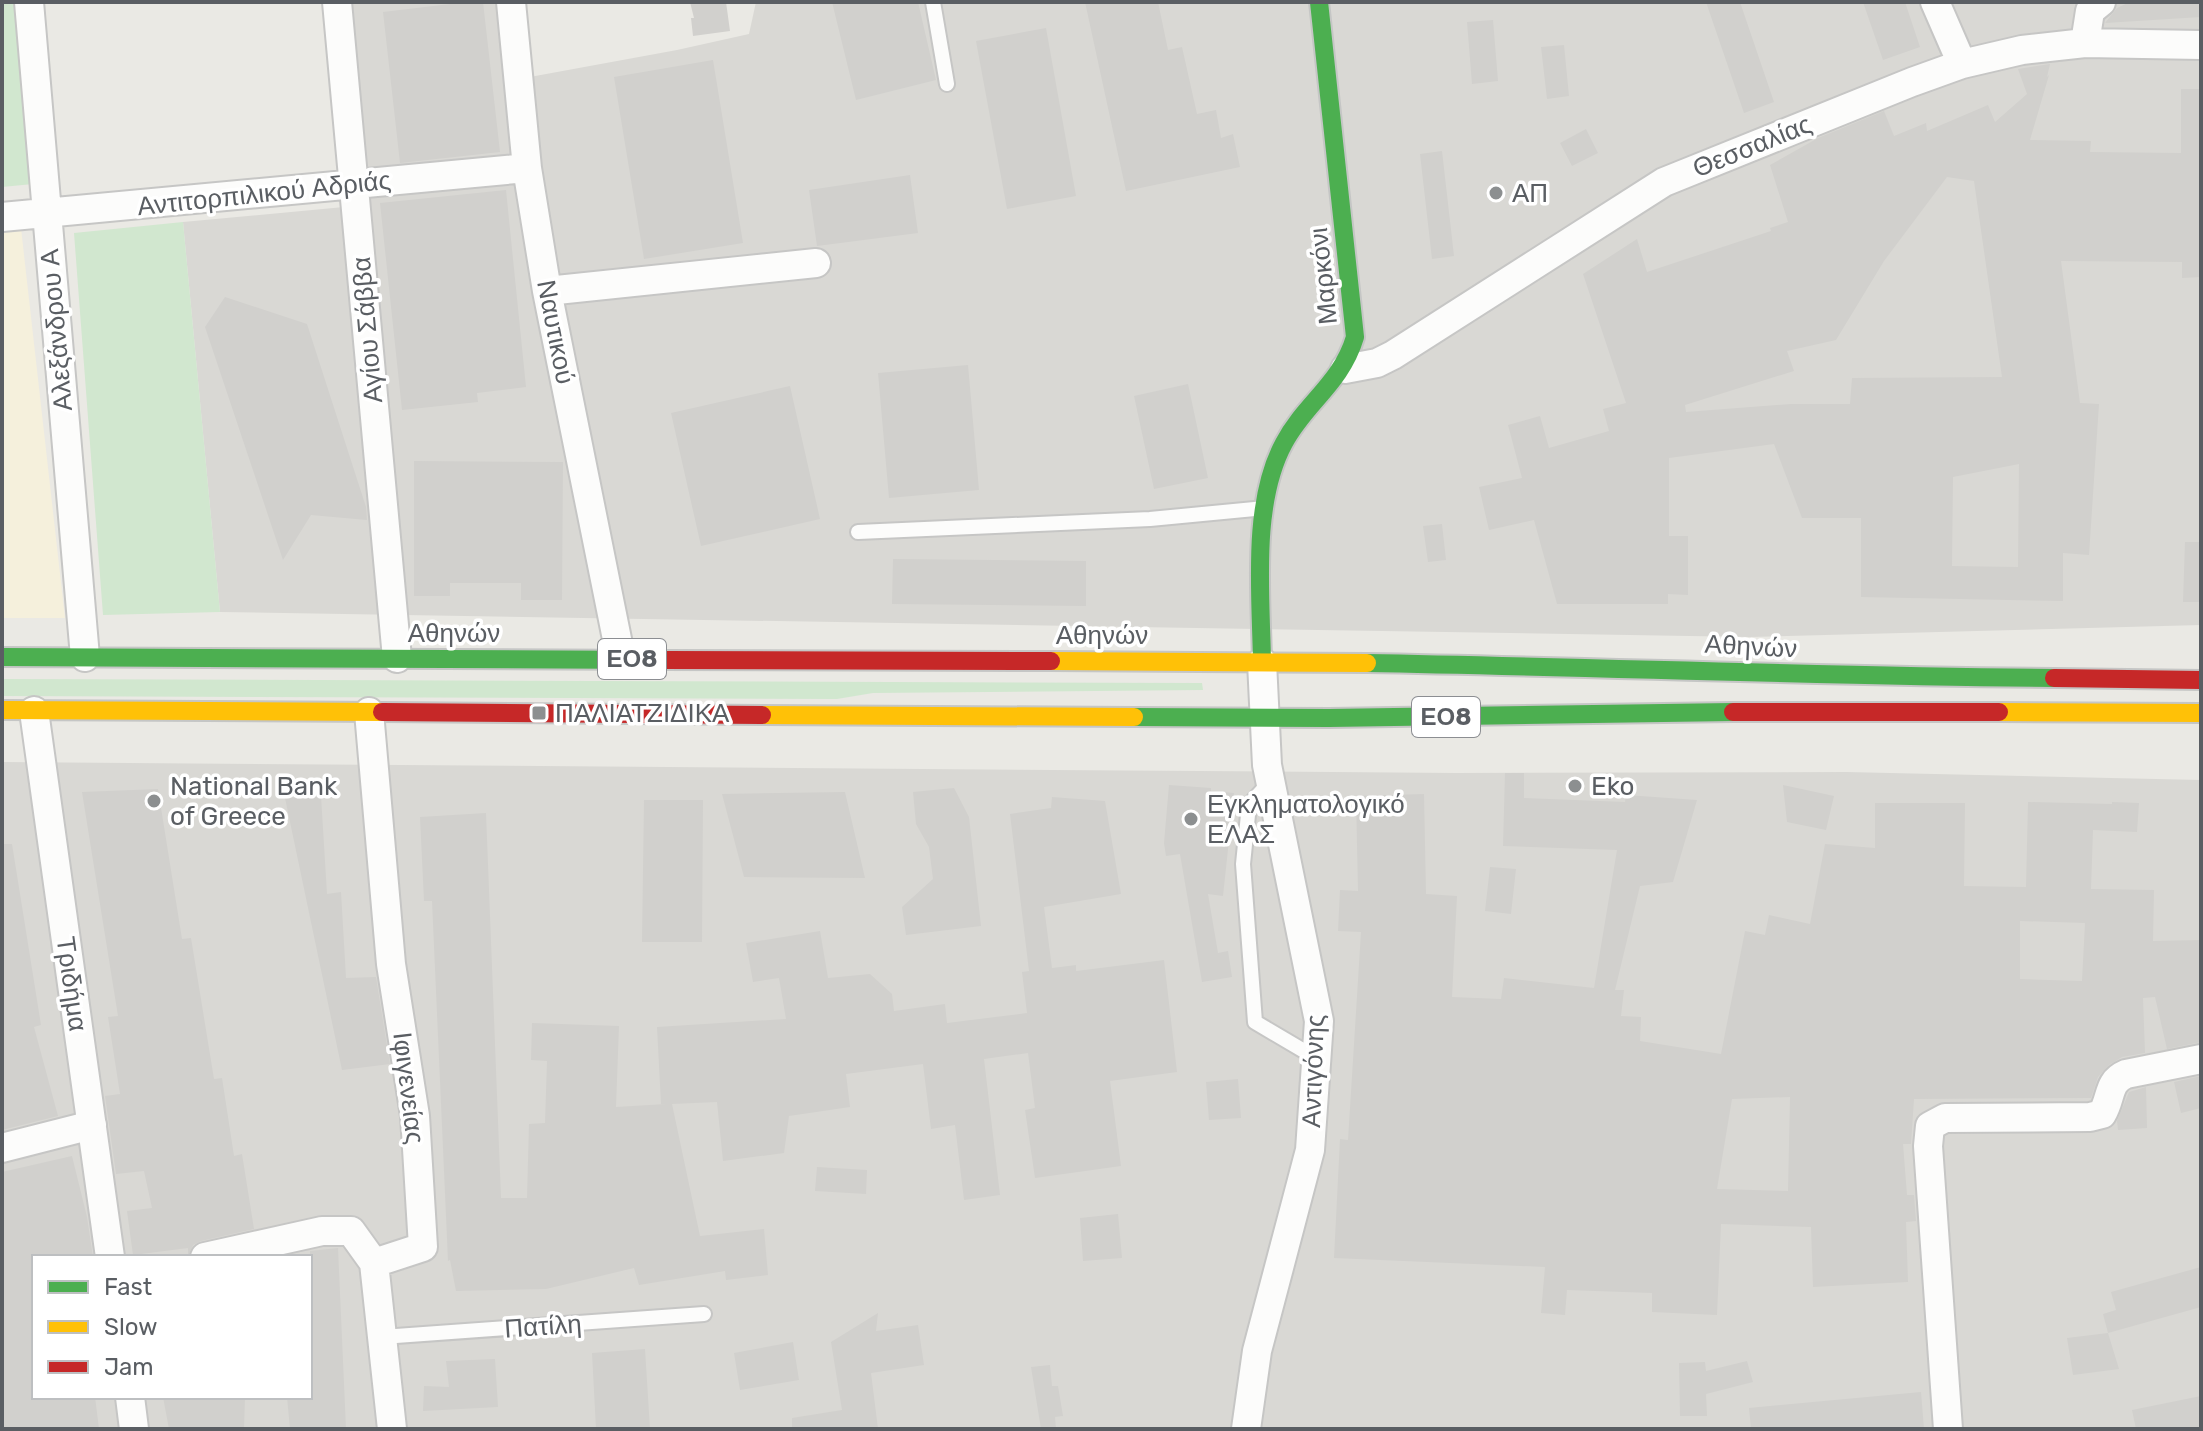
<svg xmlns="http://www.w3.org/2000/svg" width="2203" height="1431" font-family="Rubik,sans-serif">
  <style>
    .commercial { fill: #f5f0dc }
    .industrial { fill: #d9d8d4; fill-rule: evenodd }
    .green { fill: #d1e7cf }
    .building { fill: #d1d0cd; fill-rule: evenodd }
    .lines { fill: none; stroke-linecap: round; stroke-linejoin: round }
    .lane-casing { stroke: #c6c6c5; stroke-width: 18 }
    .street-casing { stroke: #c6c6c5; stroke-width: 32 }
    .fast-casing { stroke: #c5c6c5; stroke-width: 22 }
    .slow-casing { stroke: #c5c6c5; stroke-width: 22 }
    .jam-casing { stroke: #c5c6c5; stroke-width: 22 }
    .lane { stroke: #fcfcfb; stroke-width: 14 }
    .street { stroke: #fcfcfb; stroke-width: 28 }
    .fast { stroke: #4caf50; stroke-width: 18 }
    .slow { stroke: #ffc107; stroke-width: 18 }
    .jam { stroke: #c62828; stroke-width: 18 }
    .poi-dot { fill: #8c8f90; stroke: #fff; stroke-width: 3 }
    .labels { text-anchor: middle; stroke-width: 7; stroke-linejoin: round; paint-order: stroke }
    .shield { fill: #fff; stroke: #8c8e92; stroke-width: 2 }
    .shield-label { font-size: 24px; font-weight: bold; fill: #5a5e63 }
    .street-label { font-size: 26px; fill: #5a5e63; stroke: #fff }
    .poi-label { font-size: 26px; fill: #5a5e63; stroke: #fff; text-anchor: start }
  </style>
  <rect width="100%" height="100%" fill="#eae9e4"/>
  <path class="commercial" d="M21,228L65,618H2V229Z"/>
  <path class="industrial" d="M331,2H499L508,81L677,50L749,34L756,2H2201V625L1750,637L220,612L183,222L344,207Z
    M2,762L1456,773L1846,772L2201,780V1429H2ZM34,1257H310V1397H34Z"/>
  <path class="green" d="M2,2H16L33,184L2,187Z
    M183,222L220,612L103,615L74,233Z
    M2,679L1202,683L1203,690L873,693L837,699L2,696Z"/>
  <path class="building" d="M467,2H483L500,152L400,163L383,12Z
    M690,2H726L730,31L693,36L691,18H694Z
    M832,2H918L936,80L856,100Z
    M1085,2H1158L1168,50L1182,47L1197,114L1216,110L1221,138L1233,134L1240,167L1126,191Z
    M1706,2H1740L1774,102L1744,113Z
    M1863,2H1905L1920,47L1883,60Z
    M2130,2H2201V17L2105,23L2117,8Z
    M1493,20L1498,81L1472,84L1467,22Z
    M1046,28L1076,196L1007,209L976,41Z
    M1564,45L1569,96L1547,99L1541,47Z
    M713,60L743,243L644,259L614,77Z
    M2050,64L2047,77L2049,75L2030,140L2091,141L2090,152L2181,153V89H2201V277L2182,278V262L2061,261L2080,403L2099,404L2089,555L2063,553V601L1861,597V518H1802L1774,444L1669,458V536H1688V595L1668,594V604H1557L1534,520L1489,530L1479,487L1522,478L1508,425L1540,416L1549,448L1609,431L1603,409L1626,403L1583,274L1637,239L1647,272L1771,231L1770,228L1788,222L1770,165L1818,138L1884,111L1894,136L1926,123L1927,131L1988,105L1995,122L2027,94L2018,69ZM1947,177L1974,181L2002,377L1852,378L1850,404H1791L1686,412L1685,405L1794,371L1787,351L1836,340L1884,261ZM2019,464L2018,567L1952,566L1953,477Z
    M1586,129L1598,153L1572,166L1560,143Z
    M1442,151L1454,256L1432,259L1420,154Z
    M910,175L918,233L817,246L809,190Z
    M506,190L526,387L477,393L478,402L402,410L380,203Z
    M225,297L307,324L366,507L367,520L311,515L283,560L205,327Z
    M968,365L979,490L889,498L878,373Z
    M1188,384L1208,478L1154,489L1134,396Z
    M790,386L820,519L701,546L671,413Z
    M414,461L563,462L562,600H521V583H450V596H414Z
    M1442,524L1446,560L1428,562L1423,526Z
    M2185,542H2201V602H2183Z
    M893,559L1086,561V606L892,604Z
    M1505,773H1524V798L1625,802L1626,795L1697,800L1673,882L1640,886L1615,990H1624L1621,1016L1641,1017L1640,1041L1721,1054L1745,931L1765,935L1769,915L1810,924L1825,844L1875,848V803H1965L1964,886L2026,887L2028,802L2112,804V802L2139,803L2137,832L2093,830L2091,889L2154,890L2153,941L2201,940V1042L2167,1049L2155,997L2143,998L2145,1053L2122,1057L2109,1065L2098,1077L2091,1098L1914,1099L1911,1144H1903L1907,1195H1914L1916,1221L1906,1222L1908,1282L1813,1287L1811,1227L1721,1224L1717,1315L1652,1312V1293L1567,1290L1565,1315L1541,1313L1545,1267L1334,1258L1340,1139L1348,1140L1361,932L1338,931L1340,890L1358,891L1356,796L1424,794L1426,894L1457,896L1452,997L1501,999L1504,978L1594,988L1617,850L1503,846ZM2020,921L2085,923L2082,981L2020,979ZM1790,1097L1788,1191L1717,1189L1732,1099Z
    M1169,785L1211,788V791L1234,793L1223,896L1208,894L1218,953L1228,951L1232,977L1202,982L1180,854L1166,856L1164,843Z
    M1783,785L1834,796L1826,830L1787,822Z
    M954,788L969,817L981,926L906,935L902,907L933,879L929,847L916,824L913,792Z
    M158,789L182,939L191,938L214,1079L222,1078L234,1156L242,1154L254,1229L201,1241L193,1245L188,1256V1248L133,1255L127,1211L152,1208L144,1171L116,1174L105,1096L120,1094L108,1017L118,1016L82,792Z
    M845,792L865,878L744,877L722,794Z
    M321,796L327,894L341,892L346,978L376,977L390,1064L342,1070L285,798Z
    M1052,797L1105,801L1121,894L1044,907L1052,968L1076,965V971L1164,960L1177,1072L1110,1081L1121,1166L1035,1178L1025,1110L1035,1108L1028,1053L984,1059L1000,1195L964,1200L955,1125L931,1129L923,1064L846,1074L850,1107L789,1116L784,1153L723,1161L717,1102L672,1104L700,1236L764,1229L768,1275L726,1280L725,1271L639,1285L634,1268L546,1289L456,1291L450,1260L448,1261L432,901H424L420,817L486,813L501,1198H527L529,1124L545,1123L547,1061L531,1060L532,1023L619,1026L616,1107L666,1104H661L657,1027L786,1019L779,978L753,982L746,943L820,931L828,978L870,974L892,994L894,1011L945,1004L947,1023L1027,1013L1022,972L1029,971L1010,814L1051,808Z
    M644,800H703L702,942H642Z
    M2,844H12L41,1025L34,1027L58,1116L2,1130Z
    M1490,867L1516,869L1511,914L1485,911Z
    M2201,1076V1108L2181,1113L2174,1082Z
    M1238,1079L1241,1118L1209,1120L1206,1082Z
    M2146,1087L2147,1128L2118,1130L2117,1121L2129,1092Z
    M72,1156L87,1217L93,1257H34V1397H95L99,1429H2V1172Z
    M817,1167L867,1170L866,1194L815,1191Z
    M1118,1214L1122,1258L1083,1261L1080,1218Z
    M338,1248L346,1429H290L287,1397H310V1251Z
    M2201,1267V1307L2108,1333L2103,1314L2116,1310L2111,1292Z
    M878,1313L876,1331L918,1325L924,1365L871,1373L878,1429H792V1418L842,1410L831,1342Z
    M2108,1333L2119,1369L2073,1375L2067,1338Z
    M793,1342L799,1380L740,1390L734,1353Z
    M645,1349L650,1429H596L592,1353Z
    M495,1359L498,1407L423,1411L424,1386L449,1387L446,1361Z
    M1747,1361L1753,1382L1706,1394L1707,1416H1680L1679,1363L1705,1362L1706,1371Z
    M1050,1365L1052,1386H1058L1063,1416L1055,1417L1056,1429H1041L1031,1367Z
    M1921,1392L1924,1429H1751L1749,1408Z
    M2201,1396V1429H2136L2132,1410Z
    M163,1397H245L244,1429H169Z"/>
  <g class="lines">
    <defs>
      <path id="lane" d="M933,2L947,84
        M858,532L1150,519L1265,508
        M1269,783L1249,805L1243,864L1255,1022L1316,1058
        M382,1337L704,1314"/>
      <path id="street" d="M29,2L85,657
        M337,2L397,658
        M511,2L527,168L547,291L621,659
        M1935,2L1962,64
        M2085,43L2090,11L2101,2
        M2,217L527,168
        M547,291L816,263
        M1345,369L1377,363L1393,355L1664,182L1912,82L1962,64L2022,50L2085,43L2201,45
        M34,711L110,1257
        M369,712L391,964L415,1116L423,1247L374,1263L392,1429
        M2,1148L92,1125
        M205,1257L322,1231H351L374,1263
        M130,1397L134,1429
        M1246,1429L1257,1351L1310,1150L1319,1021L1267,765L1262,662
        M1948,1429L1928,1146L1930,1126L1945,1118L2090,1117L2102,1114C2112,1098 2107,1082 2126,1074L2201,1059"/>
      <path id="fast" d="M2,657L664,660
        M1262,662C1261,595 1251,504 1284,443C1305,403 1341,384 1355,337L1319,2
        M1367,663C1596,667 1825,676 2054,678
        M1134,717L1329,718L1733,712"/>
      <path id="slow" d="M1051,661L1367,663
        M2,710L382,712
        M1999,712L2201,713
        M762,715L1134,717"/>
      <path id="jam" d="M664,660L1051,661
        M2054,678L2201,680
        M382,712L762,715
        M1733,712H1999"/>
    </defs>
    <use href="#lane" class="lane-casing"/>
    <use href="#street" class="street-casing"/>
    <use href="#fast" class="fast-casing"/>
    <use href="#slow" class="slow-casing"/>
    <use href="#jam" class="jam-casing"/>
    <use href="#lane" class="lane"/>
    <use href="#street" class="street"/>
    <use href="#fast" class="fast"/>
    <use href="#slow" class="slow"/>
    <use href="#jam" class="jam"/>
  </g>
  <g class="poi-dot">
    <circle cx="1496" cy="193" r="8"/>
    <rect x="531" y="705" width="16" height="16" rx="4"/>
    <circle cx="1575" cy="786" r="8"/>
    <circle cx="154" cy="801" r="8"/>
    <circle cx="1191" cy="819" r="8"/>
  </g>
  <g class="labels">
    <g class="shield">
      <rect x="598" y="639" width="68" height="40" rx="6"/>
      <rect x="1412" y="697" width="68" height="40" rx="6"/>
    </g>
    <g class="shield-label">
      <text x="632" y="667">ΕΟ8</text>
      <text x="1446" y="725">ΕΟ8</text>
    </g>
    <g class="street-label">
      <text transform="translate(1752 146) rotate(-22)" y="9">Θεσσαλίας</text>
      <text transform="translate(264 193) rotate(-6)" y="9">Αντιτορπιλικού Αδριάς</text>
      <text transform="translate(1323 276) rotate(-96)" y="9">Μαρκόνι</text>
      <text transform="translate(56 330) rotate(-95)" y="9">Αλεξάνδρου Α</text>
      <text transform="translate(367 330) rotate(-95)" y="9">Αγίου Σάββα</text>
      <text transform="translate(556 332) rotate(79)" y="9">Ναυτικού</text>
      <text x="454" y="642">Αθηνών</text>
      <text x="1102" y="644">Αθηνών</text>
      <text transform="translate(1751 646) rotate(3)" y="9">Αθηνών</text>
      <text transform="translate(72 984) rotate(82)" y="9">Τριδήμα</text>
      <text transform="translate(1313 1071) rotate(-88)" y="9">Αντιγόνης</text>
      <text transform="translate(409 1088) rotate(83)" y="9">Ιφιγενείας</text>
      <text transform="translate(543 1326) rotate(-4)" y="9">Πατίλη</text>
    </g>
    <g class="poi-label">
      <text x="1512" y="202">ΑΠ</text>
      <text x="555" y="722">ΠΑΛΙΑΤΖΙΔΙΚΑ</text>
      <text x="170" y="795">National Bank<tspan x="170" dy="30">of Greece</tspan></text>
      <text x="1591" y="795">Eko</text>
      <text x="1207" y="813">Εγκληματολογικό<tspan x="1207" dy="30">ΕΛΑΣ</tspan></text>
    </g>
  </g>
  <rect width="2203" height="1431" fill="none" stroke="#5a5e63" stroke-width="8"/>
  <rect x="32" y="1255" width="280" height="144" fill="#ffffff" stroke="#bdbfc1" stroke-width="2"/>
  <rect x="48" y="1281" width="40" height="12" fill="#4caf50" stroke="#bdbfc1" stroke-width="2"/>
  <text x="104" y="1295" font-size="24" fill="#5a5e63">Fast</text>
  <rect x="48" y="1321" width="40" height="12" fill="#ffc107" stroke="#bdbfc1" stroke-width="2"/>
  <text x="104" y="1335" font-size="24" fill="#5a5e63">Slow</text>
  <rect x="48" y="1361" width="40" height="12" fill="#c62828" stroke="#bdbfc1" stroke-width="2"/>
  <text x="104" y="1375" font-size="24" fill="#5a5e63">Jam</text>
</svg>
